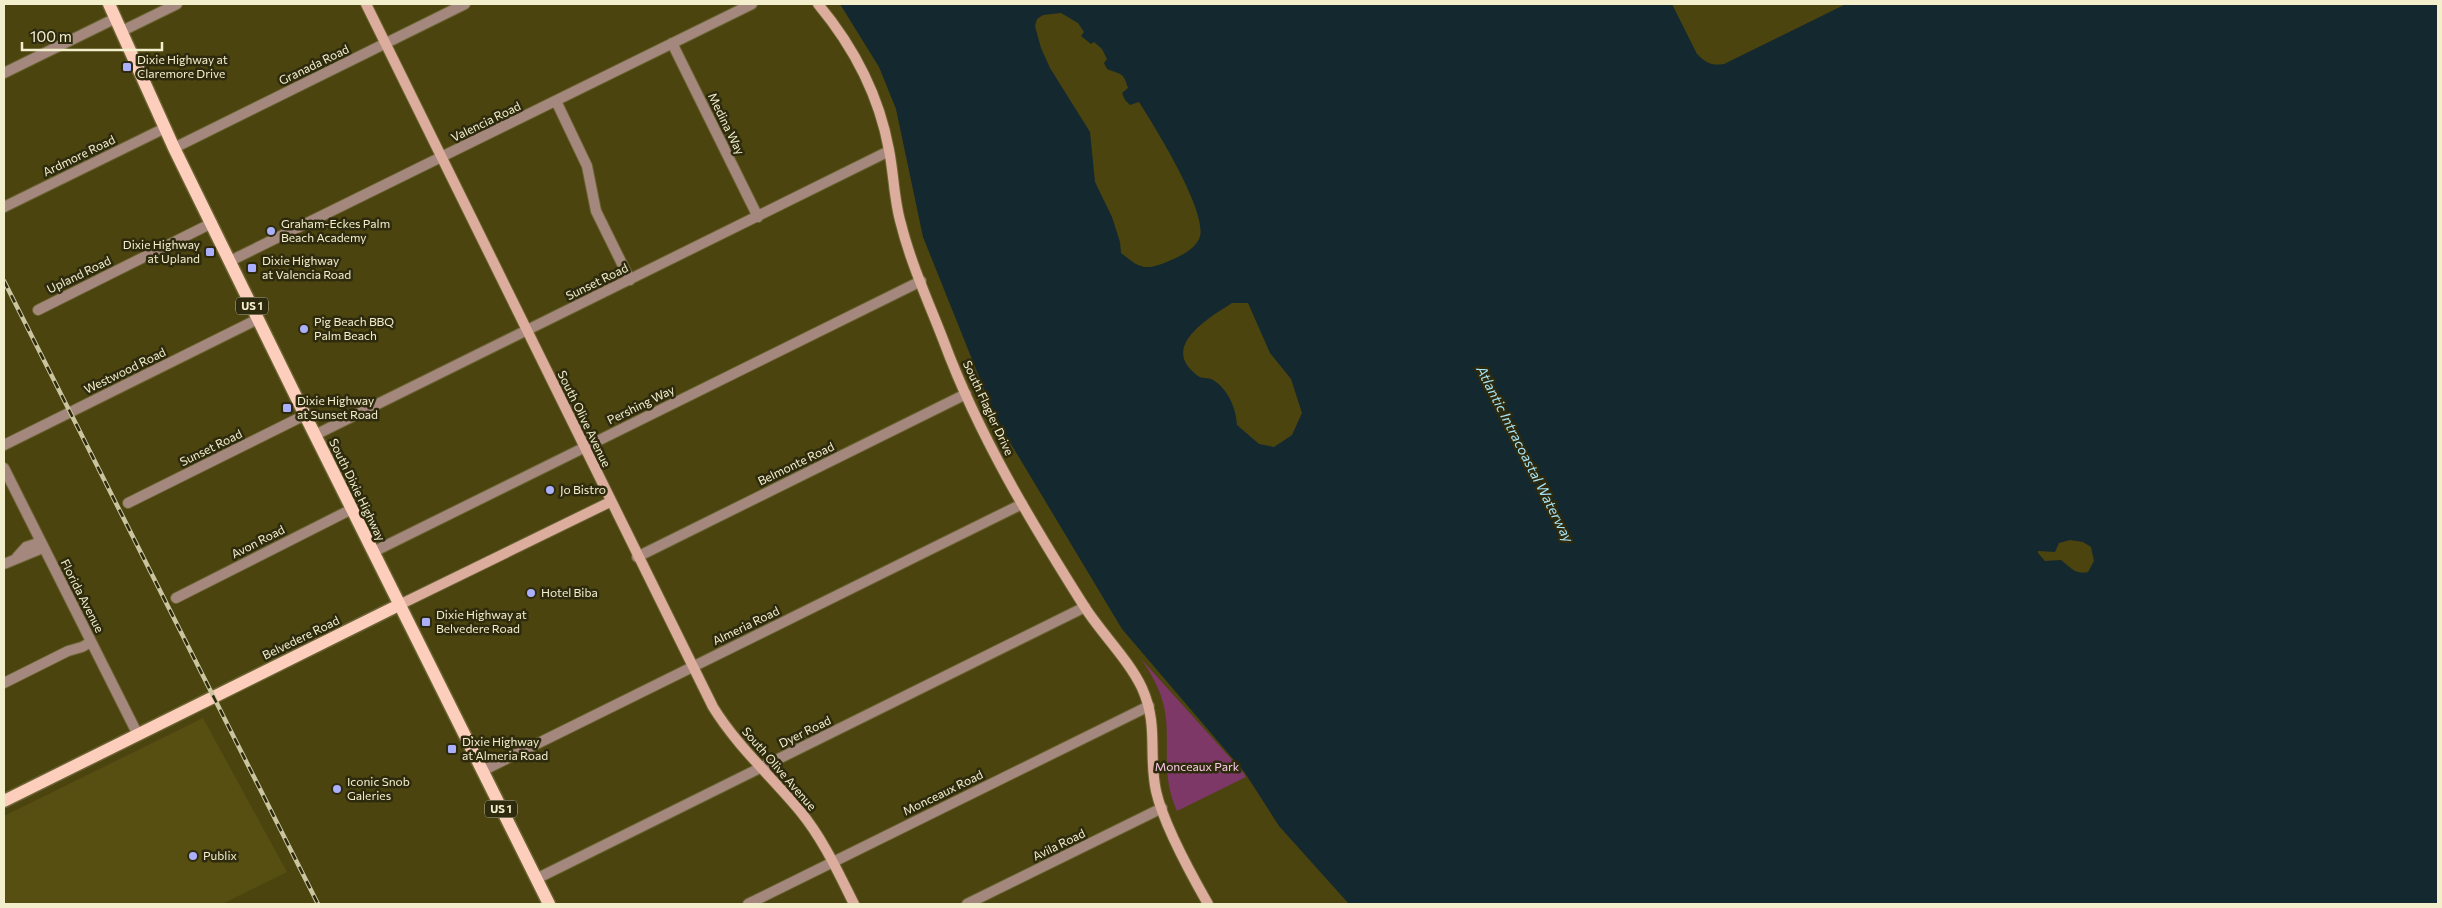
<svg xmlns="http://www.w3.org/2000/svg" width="2442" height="908" font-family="Commissioner,sans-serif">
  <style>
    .built { fill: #574e12 }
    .green { fill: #7d3868 }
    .water { fill: #14282f; fill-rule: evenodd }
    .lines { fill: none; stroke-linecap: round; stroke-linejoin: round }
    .street-casing { stroke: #696331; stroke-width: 12 }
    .secondary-casing { stroke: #696331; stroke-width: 12 }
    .primary-casing { stroke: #696331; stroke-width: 15 }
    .street { stroke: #a5887d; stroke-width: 10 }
    .secondary { stroke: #dcad9d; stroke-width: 10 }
    .primary { stroke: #fecebd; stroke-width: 12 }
    .rail-casing { stroke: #cac59f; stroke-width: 4.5 }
    .rail { stroke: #2e2a0e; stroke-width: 2.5; stroke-dasharray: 8; stroke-linecap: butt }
    .poi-dot { fill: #aab0fb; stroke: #2e2a0e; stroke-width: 2 }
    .labels { text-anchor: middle; stroke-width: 5; stroke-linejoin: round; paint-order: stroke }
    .shield { fill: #2e2a0e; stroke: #b8b494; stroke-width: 1 }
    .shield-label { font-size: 11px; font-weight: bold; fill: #f3efcd }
    .poi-label { font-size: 12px; fill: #f3efcd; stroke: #2e2a0e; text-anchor: start }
    .street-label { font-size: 12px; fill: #f3efcd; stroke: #2e2a0e }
    .park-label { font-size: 12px; fill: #fccbea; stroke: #2e2a0e }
    .water-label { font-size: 14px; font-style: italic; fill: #a6e5f9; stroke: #2e2a0e }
  </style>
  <rect width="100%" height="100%" fill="#4b440f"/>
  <path class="built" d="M203,718L287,872L222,904H4V816Z"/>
  <path class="green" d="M1141,659L1242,771L1246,777L1177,811C1162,778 1169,753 1166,719C1164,697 1154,677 1141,659Z"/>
  <path class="water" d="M840,4H1672L1697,54C1706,63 1712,66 1724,64L1846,4H2438V904H1349L1279,826L1245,773L1122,629L996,419L923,237L896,109L879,67ZM1061,13L1078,23L1084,32L1081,36L1091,44L1094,42L1102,49L1107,59L1104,63L1107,69C1121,75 1123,71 1128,88L1122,93L1125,100L1130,105L1139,102C1153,124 1211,216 1199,239C1193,251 1180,256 1169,261C1145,271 1141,269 1121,253L1120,242L1112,217L1095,182L1090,132L1050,68L1041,48L1035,26L1037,19L1043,15ZM1232,303H1248L1270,353L1291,379L1302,413L1292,435L1274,447L1259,444L1237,425C1236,408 1228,389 1213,380C1208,377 1202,379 1198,376C1158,347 1209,318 1232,303ZM2070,540L2083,542L2091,547L2094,561L2088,572C2075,575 2070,567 2061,560L2045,561L2038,553V551L2055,552L2059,543Z"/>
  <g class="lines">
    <defs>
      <path id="street" d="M122,31L177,4
        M672,43L758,217
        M4,73L116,18
        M556,101L587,166L596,211L630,280
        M174,148L465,4
        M4,207L165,128
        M230,261L752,4
        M38,310L212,223
        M315,435L889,151
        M4,445L258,319
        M4,468L138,735
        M128,503L305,415
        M373,552L921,281
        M17,557L26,547L38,543L42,545
        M637,557L966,394
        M4,564L38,550L42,545
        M176,598L352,509
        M4,683L68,651L82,647L91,642
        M482,771L1022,504
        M536,879L1085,607
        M748,904L1149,706
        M967,904L1162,808"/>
      <path id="secondary" d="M366,4L713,707C737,746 771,776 800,811C823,839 838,872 854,904
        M818,4C853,46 879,95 889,150C894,175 894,201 901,224C911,264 929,303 944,342C979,436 1031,522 1084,606C1101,633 1129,660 1142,688C1159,726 1148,753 1156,791C1163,822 1192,876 1208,904
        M399,605L610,502"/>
      <path id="primary" d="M109,4L174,148L305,415L549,904
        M4,801L399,605"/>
    </defs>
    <use href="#street" class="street-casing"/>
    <use href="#secondary" class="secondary-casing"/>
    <use href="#primary" class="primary-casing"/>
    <use href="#street" class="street"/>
    <use href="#secondary" class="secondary"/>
    <use href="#primary" class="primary"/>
    <defs>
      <path id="rail" d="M4,281L318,904"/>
    </defs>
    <use href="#rail" class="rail-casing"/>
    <use href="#rail" class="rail"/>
  </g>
  <g class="poi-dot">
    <rect x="122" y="62" width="10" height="10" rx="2.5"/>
    <circle cx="271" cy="231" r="5"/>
    <rect x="205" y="247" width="10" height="10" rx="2.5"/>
    <rect x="247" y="263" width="10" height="10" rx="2.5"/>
    <circle cx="304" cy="329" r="5"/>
    <rect x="282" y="403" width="10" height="10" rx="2.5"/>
    <circle cx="550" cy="490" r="5"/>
    <circle cx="531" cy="593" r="5"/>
    <rect x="421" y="617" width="10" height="10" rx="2.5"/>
    <rect x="447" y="744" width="10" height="10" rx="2.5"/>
    <circle cx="337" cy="789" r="5"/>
    <circle cx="193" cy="856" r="5"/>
  </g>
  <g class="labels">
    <g class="shield">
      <rect x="236" y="297.5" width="32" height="17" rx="4"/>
      <rect x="485" y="800.5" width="32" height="17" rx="4"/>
    </g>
    <g class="shield-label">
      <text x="252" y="310">US 1</text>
      <text x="501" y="813">US 1</text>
    </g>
    <g class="poi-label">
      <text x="137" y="64">Dixie Highway at<tspan x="137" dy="14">Claremore Drive</tspan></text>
      <text x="281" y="228">Graham-Eckes Palm<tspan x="281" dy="14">Beach Academy</tspan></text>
      <text x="200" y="249" text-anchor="end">Dixie Highway<tspan x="200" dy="14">at Upland</tspan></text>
      <text x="262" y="265">Dixie Highway<tspan x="262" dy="14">at Valencia Road</tspan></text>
      <text x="314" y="326">Pig Beach BBQ<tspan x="314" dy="14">Palm Beach</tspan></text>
      <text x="297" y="405">Dixie Highway<tspan x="297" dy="14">at Sunset Road</tspan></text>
      <text x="560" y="494">Jo Bistro</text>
      <text x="541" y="597">Hotel Biba</text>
      <text x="436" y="619">Dixie Highway at<tspan x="436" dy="14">Belvedere Road</tspan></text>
      <text x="462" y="746">Dixie Highway<tspan x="462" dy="14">at Almeria Road</tspan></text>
      <text x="347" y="786">Iconic Snob<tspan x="347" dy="14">Galeries</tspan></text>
      <text x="203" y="860">Publix</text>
    </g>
    <g class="street-label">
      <text transform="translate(314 65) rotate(-26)" y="4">Granada Road</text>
      <text transform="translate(486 122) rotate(-26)" y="4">Valencia Road</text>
      <text transform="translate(726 124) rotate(64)" y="4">Medina Way</text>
      <text transform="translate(79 156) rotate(-26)" y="4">Ardmore Road</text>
      <text transform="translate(79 275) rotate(-26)" y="4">Upland Road</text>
      <text transform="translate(597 282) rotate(-26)" y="4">Sunset Road</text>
      <text transform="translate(125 371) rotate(-26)" y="4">Westwood Road</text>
      <text transform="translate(641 405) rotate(-26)" y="4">Pershing Way</text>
      <text transform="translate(988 408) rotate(65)" y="4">South Flagler Drive</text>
      <text transform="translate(584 419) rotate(64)" y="4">South Olive Avenue</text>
      <text transform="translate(211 448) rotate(-26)" y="4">Sunset Road</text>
      <text transform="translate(796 464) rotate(-26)" y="4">Belmonte Road</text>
      <text transform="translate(357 490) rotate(64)" y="4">South Dixie Highway</text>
      <text transform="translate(258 542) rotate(-27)" y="4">Avon Road</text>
      <text transform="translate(82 596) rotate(63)" y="4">Florida Avenue</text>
      <text transform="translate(746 626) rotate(-26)" y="4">Almeria Road</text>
      <text transform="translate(301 638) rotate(-26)" y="4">Belvedere Road</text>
      <text transform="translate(805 732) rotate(-26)" y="4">Dyer Road</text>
      <text transform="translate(779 769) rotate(49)" y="4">South Olive Avenue</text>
      <text transform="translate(943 793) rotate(-26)" y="4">Monceaux Road</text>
      <text transform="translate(1059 845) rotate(-26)" y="4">Avila Road</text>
    </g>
    <g class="park-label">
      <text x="1197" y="771">Monceaux Park</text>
    </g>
    <g class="water-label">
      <text transform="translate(1525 454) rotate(63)" y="5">Atlantic Intracoastal Waterway</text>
    </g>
  </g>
  <rect width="2442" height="908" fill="none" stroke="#f3efcd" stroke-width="10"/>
  <path d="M22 42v8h140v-8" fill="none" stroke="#f3efcd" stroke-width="2.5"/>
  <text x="30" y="42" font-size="15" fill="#f3efcd" stroke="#2e2a0e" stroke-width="4" paint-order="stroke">100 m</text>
</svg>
